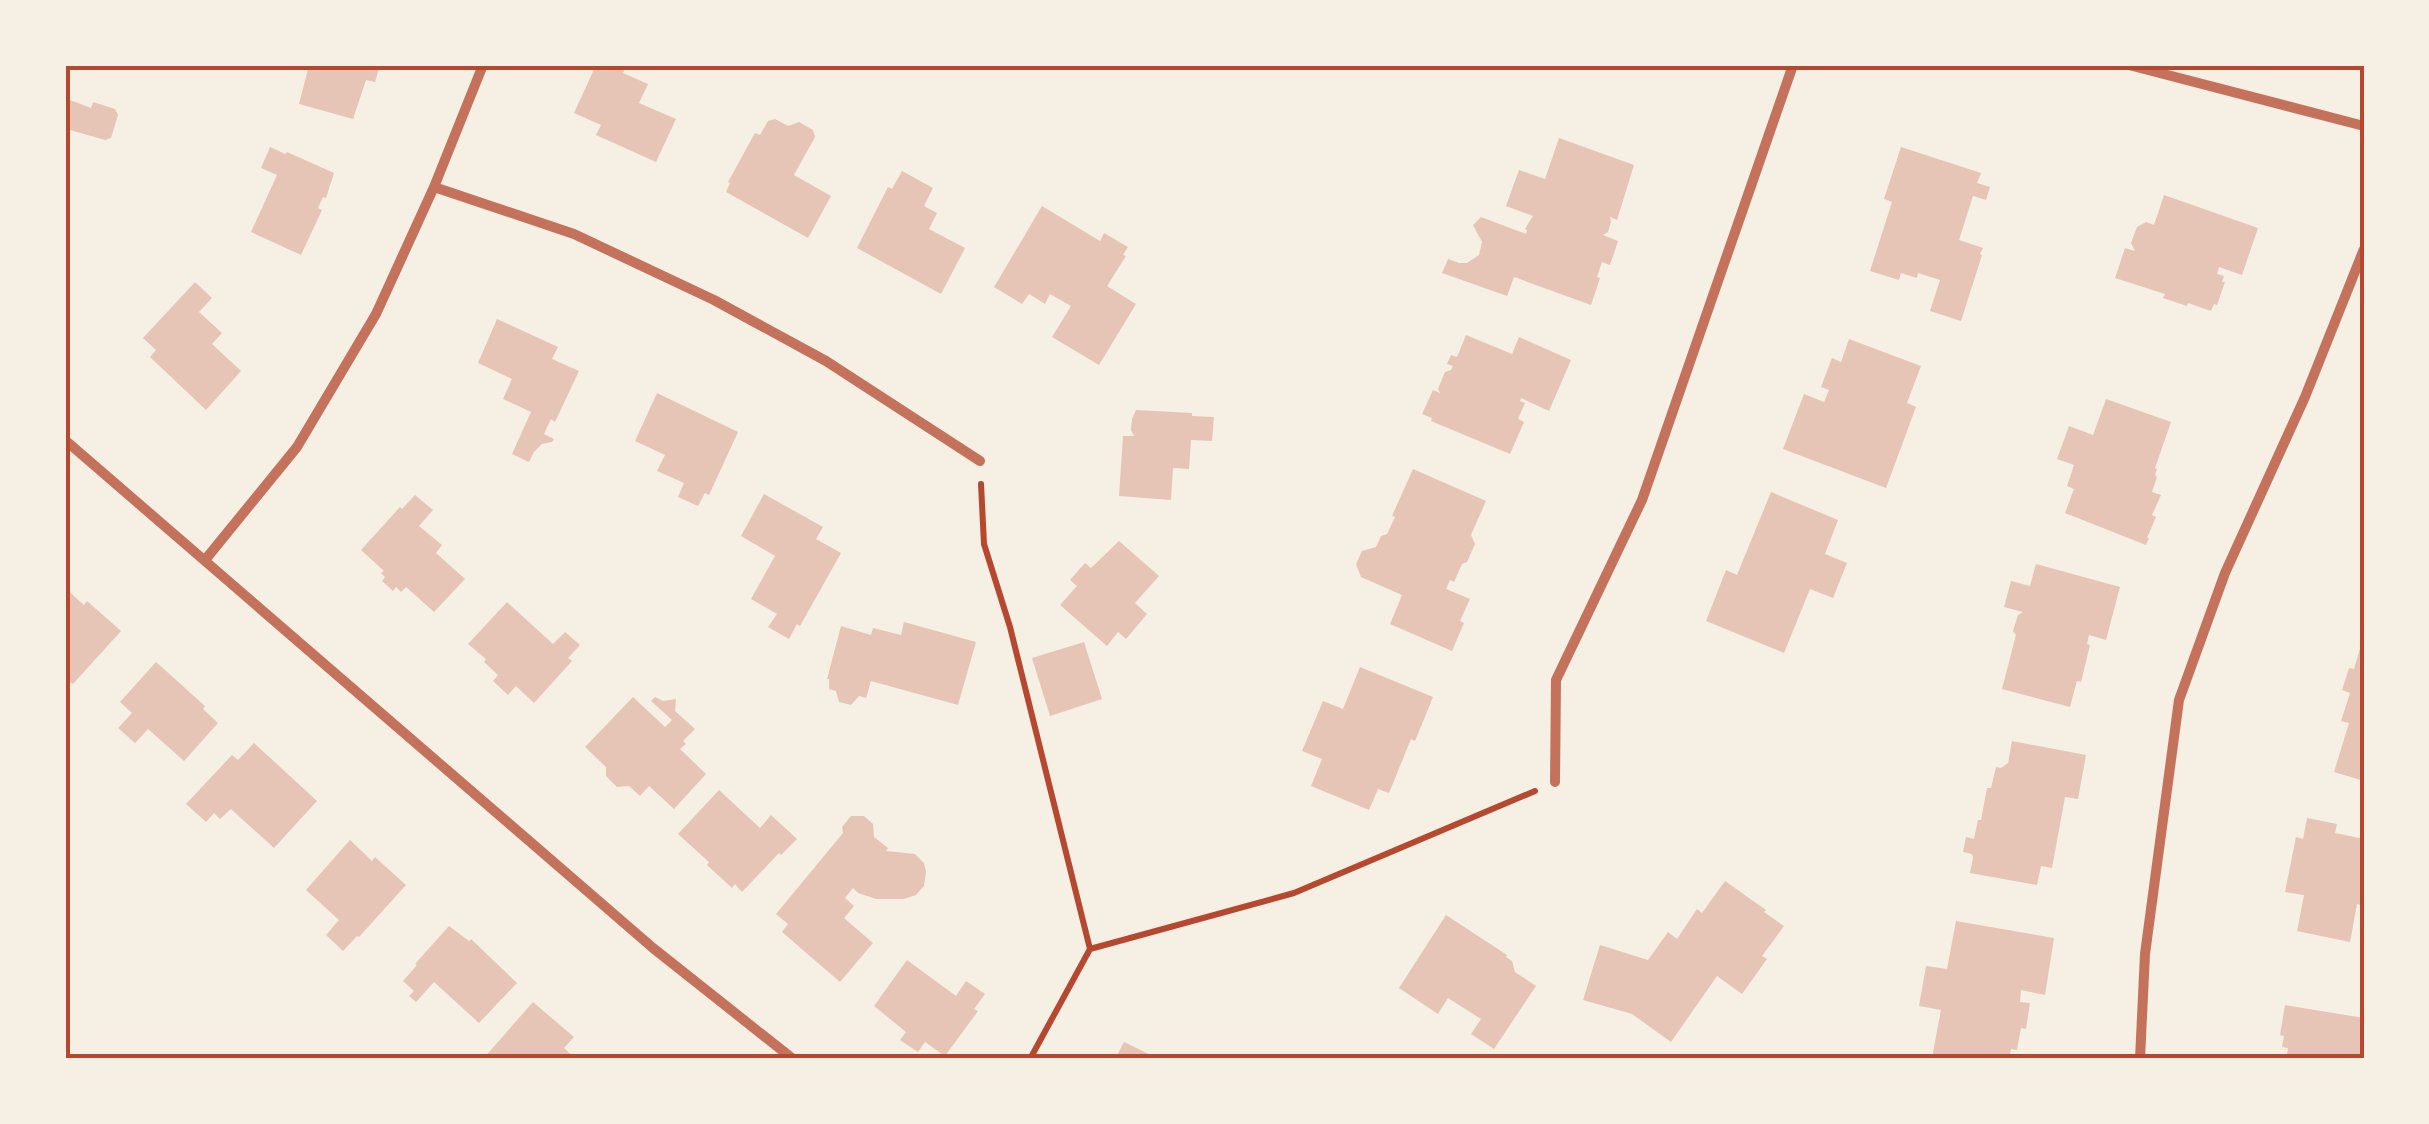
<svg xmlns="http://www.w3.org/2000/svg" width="2429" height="1124" font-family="'Work Sans',sans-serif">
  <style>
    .building { fill: #e6c5b7 }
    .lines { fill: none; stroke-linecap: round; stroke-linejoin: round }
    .path { stroke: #b5482f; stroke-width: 6 }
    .minor { stroke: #c5725c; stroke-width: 10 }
    .neatline { fill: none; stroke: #b5482f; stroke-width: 4 }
  </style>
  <rect width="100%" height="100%" fill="#f6efe4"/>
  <path class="building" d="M309,65H380L375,82L366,80L353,119L299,104Z
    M596,65H627L623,73L648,84L639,103L676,119L656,162L596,135L601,125L574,113Z
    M65,98L91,108L93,102L115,109L118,115L111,138L105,140L70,130L65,144Z
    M775,119L788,126L799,122L813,130L815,137L794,175L831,196L808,238L726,192L730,183L728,182L755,133L760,135L768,121Z
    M1559,138L1634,165L1617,220L1610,217L1611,222L1608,232L1603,235L1618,241L1610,265L1602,262L1597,277L1600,278L1591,305L1514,277L1507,296L1442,273L1448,259L1459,263H1467L1479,255L1482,242L1473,225L1481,217L1526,234L1527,230L1525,229L1533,216L1506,206L1519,170L1545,179Z
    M270,147L285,154L287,152L334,173L326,198L323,197L318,208L322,210L301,255L251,232L277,175L261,168Z
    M1901,147L1981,173L1977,183L1990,187L1986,200L1973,196L1959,240L1983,248L1980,254L1982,255L1961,321L1930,311L1940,280L1918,273L1917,278L1901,273L1899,280L1870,271L1892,202L1884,199Z
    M902,171L933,188L924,206L937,213L929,229L965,248L941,294L857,248L888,187L892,189Z
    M2164,195L2258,228L2242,275L2219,267L2217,274L2224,276L2222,282H2225L2217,305L2214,304L2211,311L2188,303L2187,306L2163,298L2165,294L2115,278L2125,248L2135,251L2131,243L2137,227L2146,222L2154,225Z
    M1042,206L1100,241L1104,233L1128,247L1123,255L1126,256L1107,286L1136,304L1099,365L1052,337L1071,306L1050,294L1045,304L1029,294L1022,304L994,287Z
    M195,282L212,298L199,312L222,333L212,344L241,371L206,410L150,357L156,350L143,338Z
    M497,319L558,347L552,359L579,371L555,422L551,419L544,434L554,439L552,442L542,444L534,452L529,462L512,454L531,412L503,399L512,379L478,363Z
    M1466,335L1512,354L1519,337L1571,360L1549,411L1521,398L1520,401L1525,403L1518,419L1524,422L1510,454L1431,421L1432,418L1422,414L1433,390L1440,393L1438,389L1445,372L1451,370L1453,366L1447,364L1451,355L1457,357Z
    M1849,339L1921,366L1907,403L1916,407L1886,488L1783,449L1804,394L1824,402L1829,390L1821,387L1832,358L1841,362Z
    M657,393L738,432L709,495L705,493L698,506L678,497L684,483L657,471L665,455L635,441Z
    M2106,399L2171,422L2155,468L2157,469L2155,475L2157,477L2152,492L2161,495L2152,515L2156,517L2147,538H2149L2146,545L2065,513L2074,489L2067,486L2074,465L2057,459L2069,426L2093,435Z
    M1136,410L1192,413V416L1214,417L1212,441L1191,440L1189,469L1173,468L1171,500L1119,496L1123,436H1134L1131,430L1132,419Z
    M1413,469L1486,501L1471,535L1475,544L1467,562L1462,564L1454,582L1450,580L1446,589L1470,599L1460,621L1464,623L1452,651L1390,624L1402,595L1361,577L1356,564L1362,551L1376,547L1381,536L1387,534L1395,517L1392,516Z
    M1771,492L1838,520L1825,554L1847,563L1833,598L1810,589L1784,653L1706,621L1726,570L1737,575Z
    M764,494L823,527L816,539L841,553L800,626L797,624L789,639L768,627L777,614L751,599L775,556L741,536Z
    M415,495L433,510L419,526L442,545L436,553L465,579L434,612L406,587L401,592L396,587L393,591L382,581L385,577L381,573L384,571L361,550L400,507L402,509Z
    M1119,541L1159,576L1135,603L1147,614L1126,639L1118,632L1107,646L1060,605L1077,586L1070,580L1085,563L1091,568Z
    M2036,564L2120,587L2106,640L2089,635L2087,644L2090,645L2081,682L2077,681L2070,707L2002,689L2016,635L2013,631L2018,615L2023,612L2004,607L2011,581L2030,586Z
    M65,588L84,605L87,601L121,631L73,684L70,682L65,688Z
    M507,602L553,644L565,632L580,645L568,658L572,661L534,703L516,686L508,695L493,681L498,675L484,662L486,659L468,644Z
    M904,622L976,642L958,705L871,681L866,698L859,696L851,705L839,702L836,691L829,689V679H827L841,626L871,635L873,628L901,635Z
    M2363,638L2364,639V781L2334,772L2349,723L2341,721L2350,693L2342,690L2349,668L2354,669Z
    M1084,642L1102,699L1050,716L1032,658Z
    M156,662L205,706L203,709L218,723L184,761L148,729L135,743L118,728L132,713L120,702Z
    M1360,667L1433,697L1415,741L1411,739L1389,793L1378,789L1369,810L1311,786L1322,759L1302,751L1323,701L1343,709Z
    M633,697L665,727L672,720L651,701L655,697L663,701L676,699L675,711L695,729L683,741L686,744L680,749L706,774L674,809L649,786L640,796L629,786L617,787L606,776V767L585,747Z
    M2012,741L2086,755L2078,799L2065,797L2052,868L2041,866L2037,885L1970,873L1973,858L1972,854L1963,852L1966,837L1974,839L1978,820H1981L1987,788H1991L1996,767L2001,768L2008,763Z
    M254,743L317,801L274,848L231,809L220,819L214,813L206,822L186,804L232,755L238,760Z
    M719,790L760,828L771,815L797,839L781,855L779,853L742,892L735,884L732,888L707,865L709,862L678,834Z
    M851,816H864L873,824L874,837L888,848L886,851L915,854L924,863L926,872L924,886L916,895L904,899H876L858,893L853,888L845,898L854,906L844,918L873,943L840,982L782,932L788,924L776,914L843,833L842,827Z
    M2307,818L2337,824L2335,833L2364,839V906L2357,904L2350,942L2297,931L2304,895L2285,892L2296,837L2303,839Z
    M350,840L372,861L375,857L406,885L359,937L357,936L343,951L326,935L339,920L306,890Z
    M1725,881L1766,910L1764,912L1784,926L1762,956L1767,959L1742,994L1717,976L1671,1042L1632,1014L1583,1000L1600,945L1648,960L1668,932L1677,939L1697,909L1702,913Z
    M1446,915L1507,955L1506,957L1512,961L1515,972L1536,986L1494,1049L1471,1034L1481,1019L1448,998L1438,1014L1399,988Z
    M1956,921L2054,938L2045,995L2021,990L2020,1002L2030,1003L2026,1029L2021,1028L2017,1050L2011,1049L2009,1059L1932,1058L1941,1010L1919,1006L1926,966L1947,969Z
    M449,926L469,941L471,939L517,983L479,1023L434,982L416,1002L409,996L414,991L403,981L417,965L415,964Z
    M907,960L956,996L966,981L985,994L974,1009L978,1011L945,1056L925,1042L918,1052L900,1040L906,1032L874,1006Z
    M533,1002L574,1037L564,1048L576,1059H483Z
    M2285,1005L2364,1018V1059H2286L2288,1048L2282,1047L2284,1036L2280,1035Z
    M1124,1042L1153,1056L1152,1059H1115Z"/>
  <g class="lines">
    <path class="path" d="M981,484L984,544L1010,627L1090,949
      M1030,1059L1090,949L1294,893L1535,791"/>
    <path class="minor" d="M2129,65L2364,126
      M434,187L574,234L714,300L826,361L980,461
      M65,440L653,948L793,1059
      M205,560L297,447L376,314L434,187L483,65
      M1555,782L1556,680L1642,500L1793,65
      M2140,1059L2145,954L2179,700L2225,573L2305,397L2364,249"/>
  </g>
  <rect width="2429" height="1124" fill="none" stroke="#f6efe4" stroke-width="135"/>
  <rect x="68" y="68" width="2294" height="988" class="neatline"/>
</svg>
